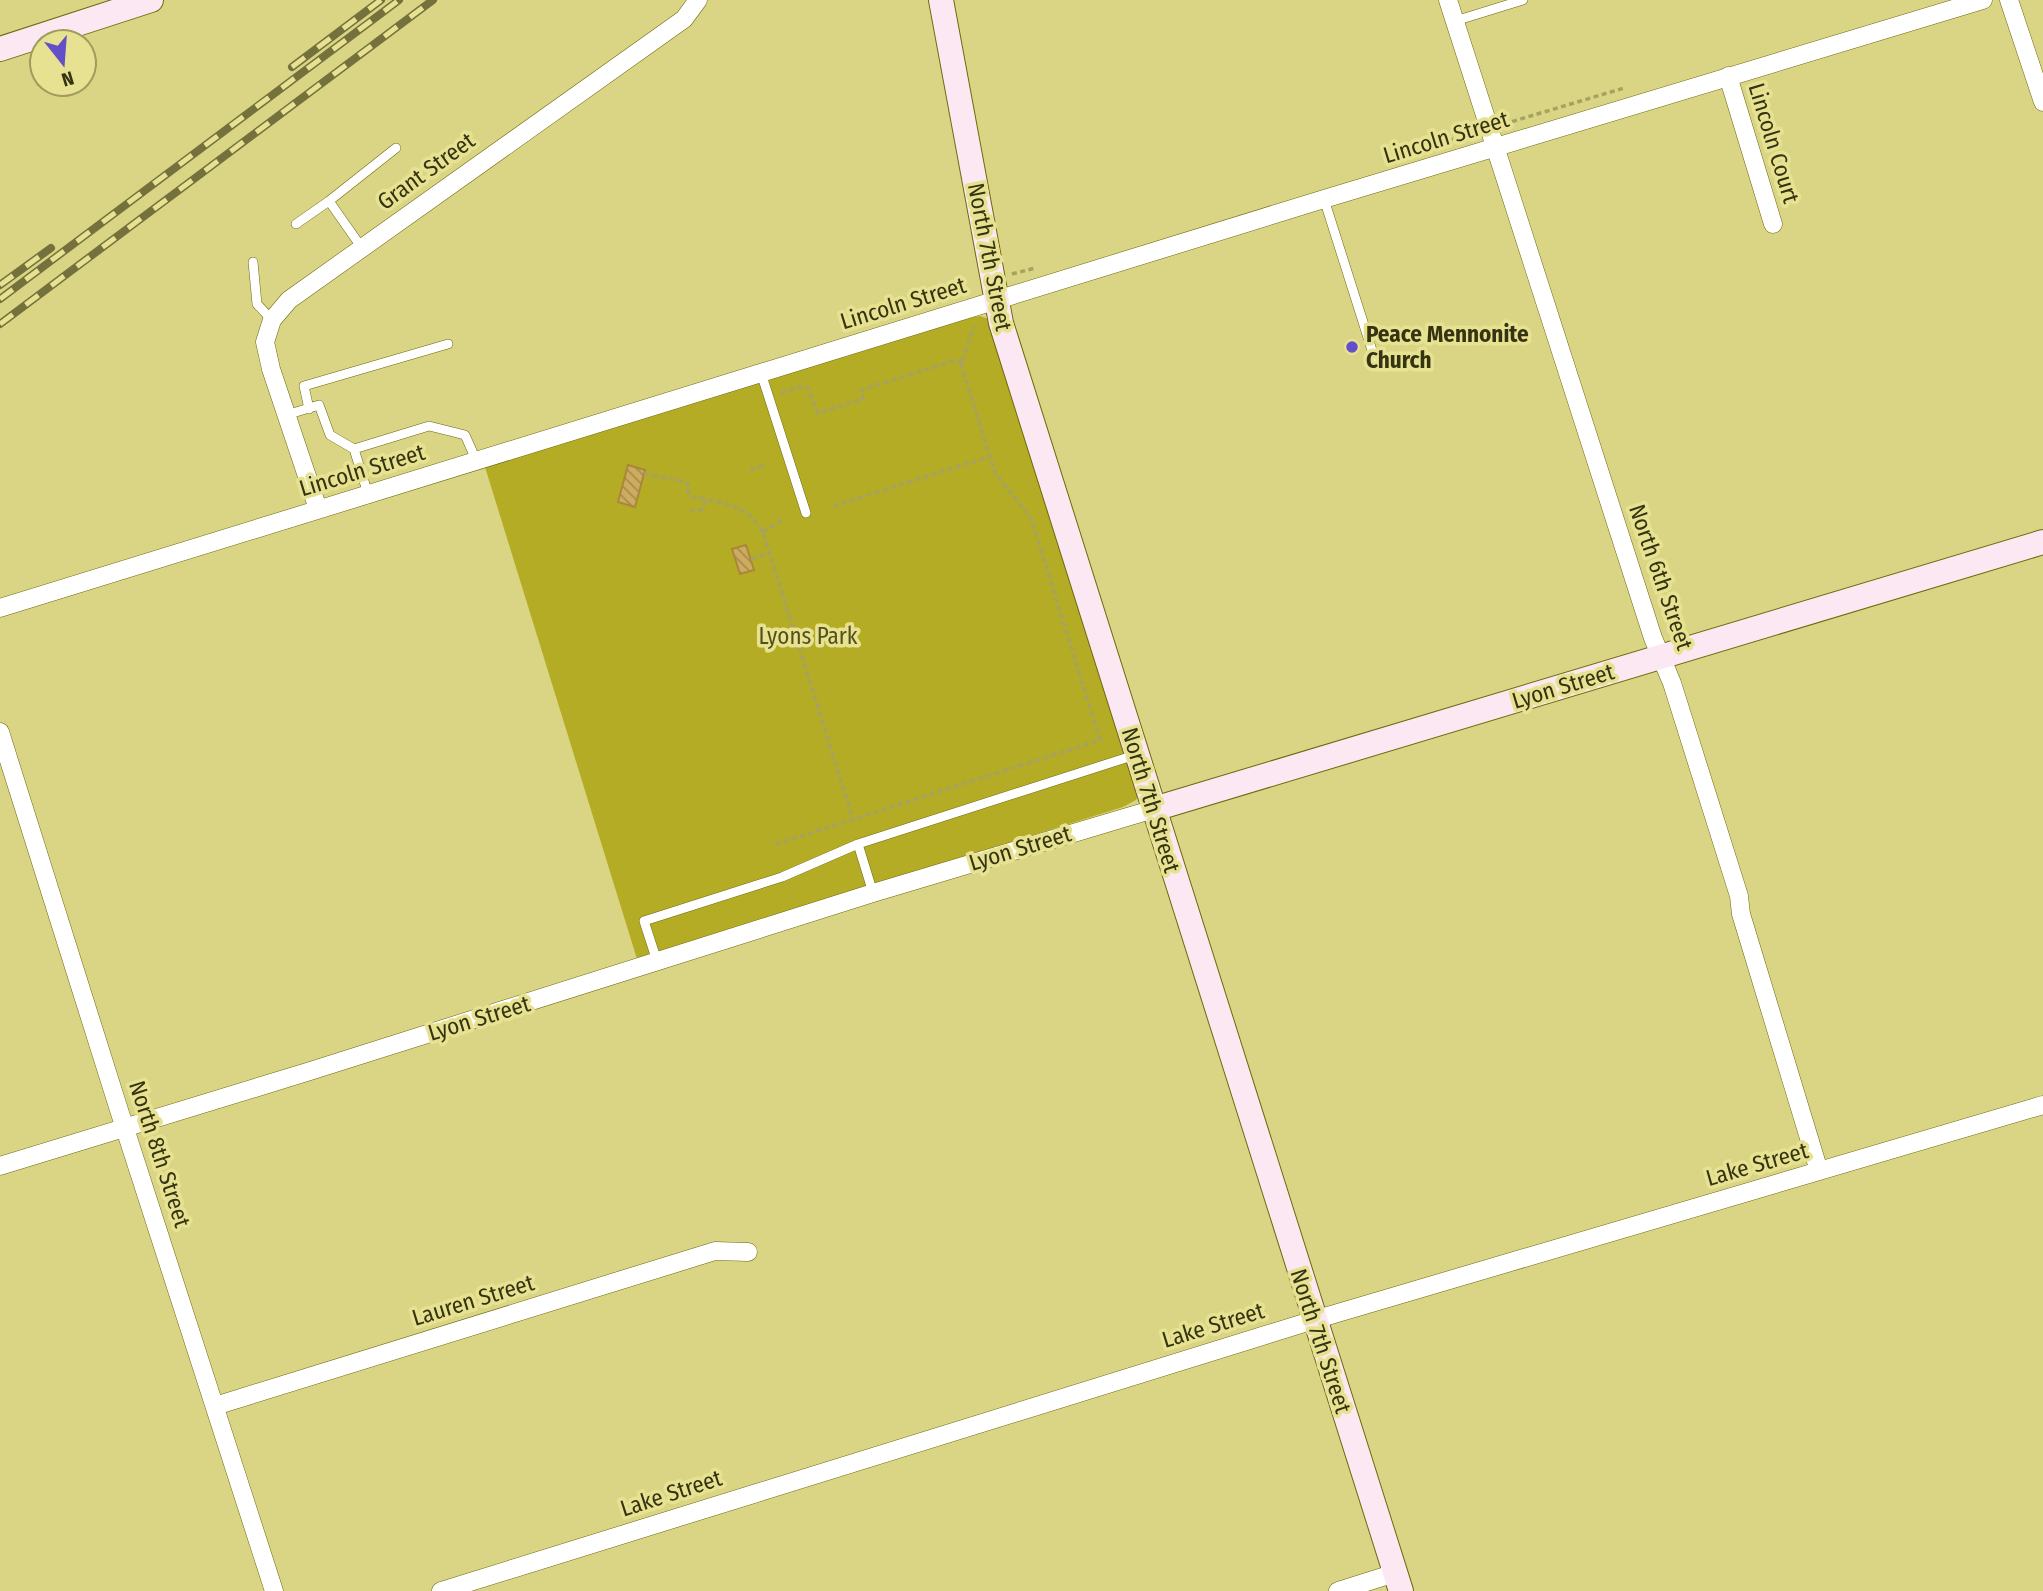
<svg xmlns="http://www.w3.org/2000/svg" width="2043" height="1591" font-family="'Fira Sans Condensed',sans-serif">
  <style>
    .park { fill: #b4ac25 }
    .building { fill: url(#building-back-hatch); stroke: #a9883c; stroke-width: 2 }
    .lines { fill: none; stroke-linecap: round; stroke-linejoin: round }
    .lane-casing { stroke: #6e680e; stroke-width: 10 }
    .street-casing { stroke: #6e680e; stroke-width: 19 }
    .secondary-casing { stroke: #6e680e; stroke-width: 26 }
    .path { stroke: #a6a260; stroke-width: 3.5; stroke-dasharray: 5 3.5; stroke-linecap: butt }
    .lane { stroke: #fff; stroke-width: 9 }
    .street { stroke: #fff; stroke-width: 18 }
    .secondary { stroke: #fce8f3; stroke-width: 24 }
    .rail-casing { stroke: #74713d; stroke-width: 8 }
    .rail { stroke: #e7e291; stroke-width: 5; stroke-dasharray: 16; stroke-linecap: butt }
    .poi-dot { fill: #634fc8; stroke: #e7e291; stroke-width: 2.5 }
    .labels { text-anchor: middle; stroke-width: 7; stroke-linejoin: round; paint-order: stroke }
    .street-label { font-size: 23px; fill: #353311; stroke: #e7e291 }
    .poi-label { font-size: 23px; font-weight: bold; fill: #353311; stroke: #e7e291; text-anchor: start }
    .park-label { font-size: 23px; fill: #54501a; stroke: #e7e291 }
  </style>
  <defs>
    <pattern id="building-back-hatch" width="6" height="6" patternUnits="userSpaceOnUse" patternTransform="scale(1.75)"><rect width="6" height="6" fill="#cdab5f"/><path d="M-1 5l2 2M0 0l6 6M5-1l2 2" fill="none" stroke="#a78c4d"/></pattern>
  </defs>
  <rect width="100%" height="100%" fill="#dad584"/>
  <path class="park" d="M980,316L989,319L1139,794L1136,800L1123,807L637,959L485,467L963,319Z"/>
  <path class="building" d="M628,465L645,470L635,507L618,502Z
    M746,545L754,570L740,574L732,549Z"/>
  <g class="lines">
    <defs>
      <path id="lane" d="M1455,21L1523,0
        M1324,199L1377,366
        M329,201L396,148
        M296,224L329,201L362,248
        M253,262L257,304L272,320
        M761,373L806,513
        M309,409L304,386L448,344
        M286,415L319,405L330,435L354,449
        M368,494L354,449L429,426L465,435L477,462
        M858,844L873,893
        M657,961L644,921L782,877L858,844L1135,755"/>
      <path id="street" d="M1448,0L1653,638L1672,683L1739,896L1741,914L1819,1171
        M2009,0L2043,102
        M1728,76L1773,224
        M318,509L271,369L265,342L272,320L289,300L684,19L698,0
        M0,608L1324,199L1983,0
        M0,732L119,1110L274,1591
        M0,1166L307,1072L873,893L1154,809
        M215,1406L715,1251L748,1252
        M441,1591L1314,1320L2043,1105
        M1338,1591L1395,1573"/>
      <path id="secondary" d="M941,0L1001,323L1401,1591
        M0,49L151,0
        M1154,809L2043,542"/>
    </defs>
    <use href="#lane" class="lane-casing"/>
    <use href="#street" class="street-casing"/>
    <use href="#secondary" class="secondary-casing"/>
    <path class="path" d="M1504,124L1624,88
      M1427,148L1473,133
      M1012,274L1035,268
      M781,393L802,386L808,388L818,413L863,399L861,390L953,361L962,362
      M750,470L766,465
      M644,474L682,481L688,484L687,490L692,497L716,501L738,508L752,517L763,532L853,819
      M834,506L991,456
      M690,511L703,509L706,500
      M763,532L783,519
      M751,559L769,553
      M776,844L1100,740L1031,518L995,473L961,364L974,326"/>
    <use href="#lane" class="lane"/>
    <use href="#street" class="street"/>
    <use href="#secondary" class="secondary"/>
    <defs>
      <path id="rail" d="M292,67L381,0
        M0,285L51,248
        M0,299L399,0
        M0,324L433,0"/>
    </defs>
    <use href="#rail" class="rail-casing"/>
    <use href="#rail" class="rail"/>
  </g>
  <circle class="poi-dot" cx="1352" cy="347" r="7"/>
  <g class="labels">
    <g class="street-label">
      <text transform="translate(1446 137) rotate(-17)" y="8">Lincoln Street</text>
      <text transform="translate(1774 143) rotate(73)" y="8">Lincoln Court</text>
      <text transform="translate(426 171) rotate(-36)" y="8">Grant Street</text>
      <text transform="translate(990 257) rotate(79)" y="8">North 7th Street</text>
      <text transform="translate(903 303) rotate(-17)" y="8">Lincoln Street</text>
      <text transform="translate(362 470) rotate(-17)" y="8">Lincoln Street</text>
      <text transform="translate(1661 577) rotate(71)" y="8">North 6th Street</text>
      <text transform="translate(1563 686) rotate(-17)" y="8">Lyon Street</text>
      <text transform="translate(1151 800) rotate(73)" y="8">North 7th Street</text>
      <text transform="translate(1020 848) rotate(-17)" y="8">Lyon Street</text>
      <text transform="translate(479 1018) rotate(-17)" y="8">Lyon Street</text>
      <text transform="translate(160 1154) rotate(72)" y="8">North 8th Street</text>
      <text transform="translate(1757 1164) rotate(-16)" y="8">Lake Street</text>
      <text transform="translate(473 1300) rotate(-17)" y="8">Lauren Street</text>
      <text transform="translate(1213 1325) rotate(-17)" y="8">Lake Street</text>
      <text transform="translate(1321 1341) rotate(72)" y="8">North 7th Street</text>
      <text transform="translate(671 1493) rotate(-18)" y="8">Lake Street</text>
    </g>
    <g class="poi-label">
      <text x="1366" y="342">Peace Mennonite<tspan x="1366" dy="26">Church</tspan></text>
    </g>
    <g class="park-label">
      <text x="808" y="644">Lyons Park</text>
    </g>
  </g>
  <g transform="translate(63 63) rotate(163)"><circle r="33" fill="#e7e291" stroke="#a09c5e" stroke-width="2"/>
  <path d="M0-5L12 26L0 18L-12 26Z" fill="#634fc8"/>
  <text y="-10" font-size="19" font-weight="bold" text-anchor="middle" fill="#353311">N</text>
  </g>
</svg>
